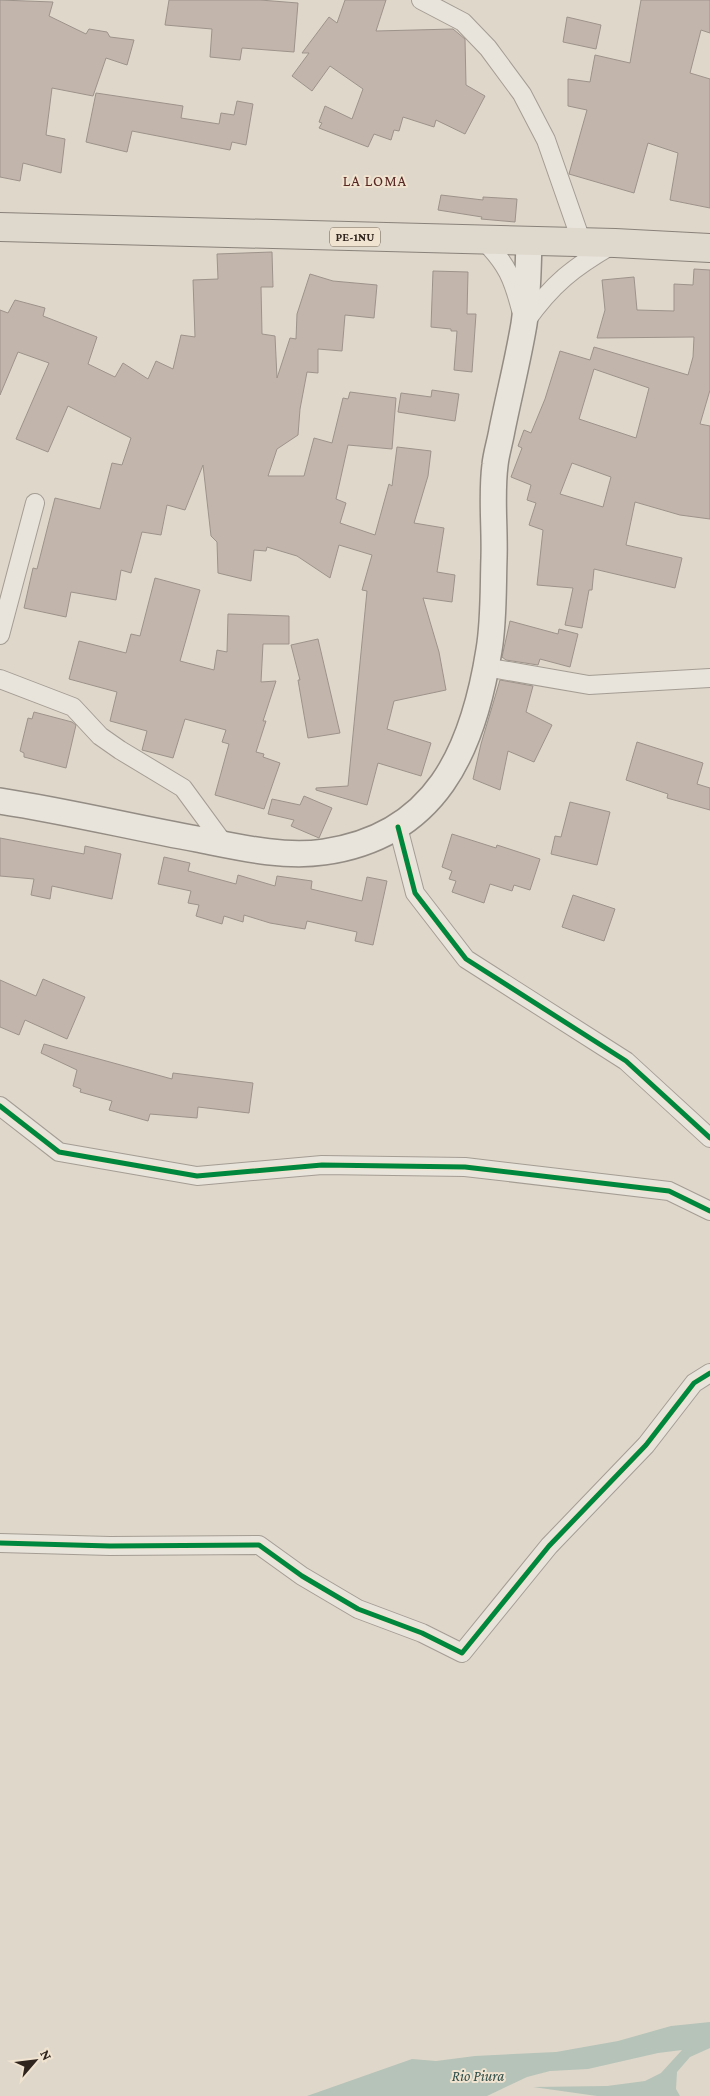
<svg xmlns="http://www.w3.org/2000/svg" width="710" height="2096" font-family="'Crimson Pro',serif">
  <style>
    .water { fill: #b6c3b8 }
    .building { fill: #c2b5ac; stroke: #9e938b; fill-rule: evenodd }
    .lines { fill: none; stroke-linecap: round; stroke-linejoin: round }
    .street-casing { stroke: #a49d94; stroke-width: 20 }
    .secondary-casing { stroke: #938c84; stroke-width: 28 }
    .primary-casing { stroke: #89827a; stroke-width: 30 }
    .street { stroke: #e8e3db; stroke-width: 18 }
    .secondary { stroke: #e8e3db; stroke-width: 25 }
    .primary { stroke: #ded8cd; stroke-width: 28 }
    .cycleway-casing { stroke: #f0e3d0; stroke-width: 8 }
    .cycleway { stroke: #00873e; stroke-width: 5 }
    .labels { text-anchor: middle; stroke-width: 4; stroke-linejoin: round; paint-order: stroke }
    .shield { fill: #f0e3d0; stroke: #6a5e53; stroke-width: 1 }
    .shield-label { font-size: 12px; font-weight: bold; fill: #30251e }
    .neighbourhood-label { font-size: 15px; letter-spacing: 1px; fill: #572823; stroke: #f0e3d0 }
    .water-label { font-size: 15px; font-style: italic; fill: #2f4e49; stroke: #f0e3d0 }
  </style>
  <rect width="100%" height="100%" fill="#dfd7ca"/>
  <path class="water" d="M710,2022V2048L690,2057L677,2072L676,2089L680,2096H597L533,2087L607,2086L645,2081L661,2073L682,2050L658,2053L588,2069L550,2071L527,2077L487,2096H307L412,2059L436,2061L475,2056L556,2052L618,2041L671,2026Z"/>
  <path class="building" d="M0,0L53,2L49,16L86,34L89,29L107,32L110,37L134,40L127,65L106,58L93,96L52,88L46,135L65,139L61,173L23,163L20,181L0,177Z
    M169,0H260L298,3L294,52L242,48L240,60L210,57L212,29L165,25Z
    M345,0H386L376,31L453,29L465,39L466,85L485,96L465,134L436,120L434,127L403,117L399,131L394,130L391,140L374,134L368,147L319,128L322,123L319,122L325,106L352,119L363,89L330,66L312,91L292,76L309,53H302L329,17L337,23Z
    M641,0H710V33L701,30L690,73L710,79V208L670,200L678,153L648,143L634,193L569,174L587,110L568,106V79L590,82L595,55L630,63Z
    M567,17L601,25L596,49L563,42Z
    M96,93L183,106L181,118L219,124L221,113L234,115L237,101L253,104L246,145L232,142L230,150L132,131L127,152L86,142Z
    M441,195L483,200V197L517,199L515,222L481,219L482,217L438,210Z
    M272,252L273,287H261L262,334L275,336L277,378L290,338L296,339L297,314L310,274L333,281L377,285L374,318L345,315L342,351L318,349V373L307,372L300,409L298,435L277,449L268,476H304L314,438L332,443L343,398L348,399L350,392L396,398L392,449L348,445L336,499L346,503L340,523L375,535L389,484L392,486L397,447L431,451L428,476L414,523L444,528L437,572L455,575L452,602L423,598L439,652L446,690L394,701L387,729L431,743L421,776L378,763L367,805L316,790V788L348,786L367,591L362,590L372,555L339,545L330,578L297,556L267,547L266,551L254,550L251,581L218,573L217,542L211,536L203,465L185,510L167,505L161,535L142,532L131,573L121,570L116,600L71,592L66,617L24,608L33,568L37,569L55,498L100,509L112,463L122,465L131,438L68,406L48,452L16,439L49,363L18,352L0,395V310L8,313L15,300L45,308L43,316L97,337L88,364L115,377L123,363L148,379L156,361L173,369L181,335L195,337L193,280L218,279L217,254Z
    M694,269L710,270V390L700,424L710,426V519L680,515L635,502L626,545L682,558L675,588L594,569L592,590H589L582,628L565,625L573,588L537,585L543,530L529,525L536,503L527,500L531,485L511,477L522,448L518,446L524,430L531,433L545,399L560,351L590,360L594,347L688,375L693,357L694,337L597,338L605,310L602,280L634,277L637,310L674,311V284L693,285ZM594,369L649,388L636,438L579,419ZM572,463L611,477L603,507L560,494Z
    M433,271L468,272L467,314H476L472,372L454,370L457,331H451V329L431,327Z
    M432,390L459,394L455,421L398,412L401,393L431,397Z
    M155,578L200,590L180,661L214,670L217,650L227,652L228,614L289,616V644H263L261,682L276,681L263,721H266L256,752L264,754L263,757L280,763L264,809L215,795L229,744L222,742L226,730L185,719L173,758L142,750L147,731L110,721L117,692L69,679L79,641L126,653L131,634L140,636Z
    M510,621L558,634L559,629L578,634L570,667L540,659L538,665L506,660L502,657Z
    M318,639L340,733L308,738L298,680H300L291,645Z
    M500,680L533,686L526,712L552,725L534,762L508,751L500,790L473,779L481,744Z
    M34,712L72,722L76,725L66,768L24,757V753L20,751L28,718L32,719Z
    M637,742L703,763L697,784L710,788V810L667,798L668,794L626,780Z
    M304,796L332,808L319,838L291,826L294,820L268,814L272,799L300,805Z
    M570,802L610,812L597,865L551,854L555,836L561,837Z
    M452,834L496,848L497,845L540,859L530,890L514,885L512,891L490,884L484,903L452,892L456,881L449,879L452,871L442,867Z
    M0,838L84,854L85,846L121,854L112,899L52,886L50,899L31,895L34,879L0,876Z
    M164,857L190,863L188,871L236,884L238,875L275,886L277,876L312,881L311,889L362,901L367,877L387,881L373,945L355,941L357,932L307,921L305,929L270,923L244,915L243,922L224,916L222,924L196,916L199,905L188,903L191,891L158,884Z
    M573,895L615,909L604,941L562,927Z
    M43,979L85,997L67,1039L25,1020L19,1035L0,1027V980L36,996Z
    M44,1044L172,1079L173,1073L253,1083L249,1113L198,1107L197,1118L150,1114L148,1121L109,1110L112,1101L80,1092L81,1089L73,1086L77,1070L41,1053Z"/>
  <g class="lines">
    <defs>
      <path id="street" d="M421,0L463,22L488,48L522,94L546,140L582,243
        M484,241C507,264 513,279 521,310
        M526,321C552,284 574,267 612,245
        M0,635L35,503
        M485,667L589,685L710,678
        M0,679L73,707L100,736L120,750L183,788L224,844
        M398,827L415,893L466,959L626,1061L710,1138
        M0,1106L59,1152L197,1176L322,1165L465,1167L669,1191L710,1211
        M0,1543L110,1546L259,1545L302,1576L358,1609L422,1633L462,1653L549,1546L646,1445L694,1383L710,1373"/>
      <path id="secondary" d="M0,801C66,811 131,827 197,839C238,847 283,858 324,852C436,836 473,751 489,650C494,621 493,588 494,558C495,527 491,496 495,465C496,454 500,442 502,430C509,395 518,360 524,324C528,297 528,269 529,242"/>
      <path id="primary" d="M0,227L615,243L710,248"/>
    </defs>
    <use href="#street" class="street-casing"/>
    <use href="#secondary" class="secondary-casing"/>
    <use href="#primary" class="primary-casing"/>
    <use href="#street" class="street"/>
    <use href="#secondary" class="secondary"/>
    <use href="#primary" class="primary"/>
    <defs>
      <path id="cycleway" d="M398,827L415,893L466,959L626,1061L710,1138
        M0,1106L59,1152L197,1176L322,1165L465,1167L669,1191L710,1211
        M0,1543L110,1546L259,1545L302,1576L358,1609L422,1633L462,1653L549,1546L646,1445L694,1383L710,1373"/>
    </defs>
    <use href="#cycleway" class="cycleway-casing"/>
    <use href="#cycleway" class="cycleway"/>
  </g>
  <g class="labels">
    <rect class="shield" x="330" y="227.5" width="50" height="19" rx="4"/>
    <g class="shield-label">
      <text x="355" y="241">PE-1NU</text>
    </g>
    <g class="neighbourhood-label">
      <text x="375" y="186">LA LOMA</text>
    </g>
    <g class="water-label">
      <text x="478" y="2081">Rio Piura</text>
    </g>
  </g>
  <g transform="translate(35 2061) rotate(62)" stroke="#f0e3d0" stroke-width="4" paint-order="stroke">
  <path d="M0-4L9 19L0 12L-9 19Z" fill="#30251e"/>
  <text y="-8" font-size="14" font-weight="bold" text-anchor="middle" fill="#30251e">N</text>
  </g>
</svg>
